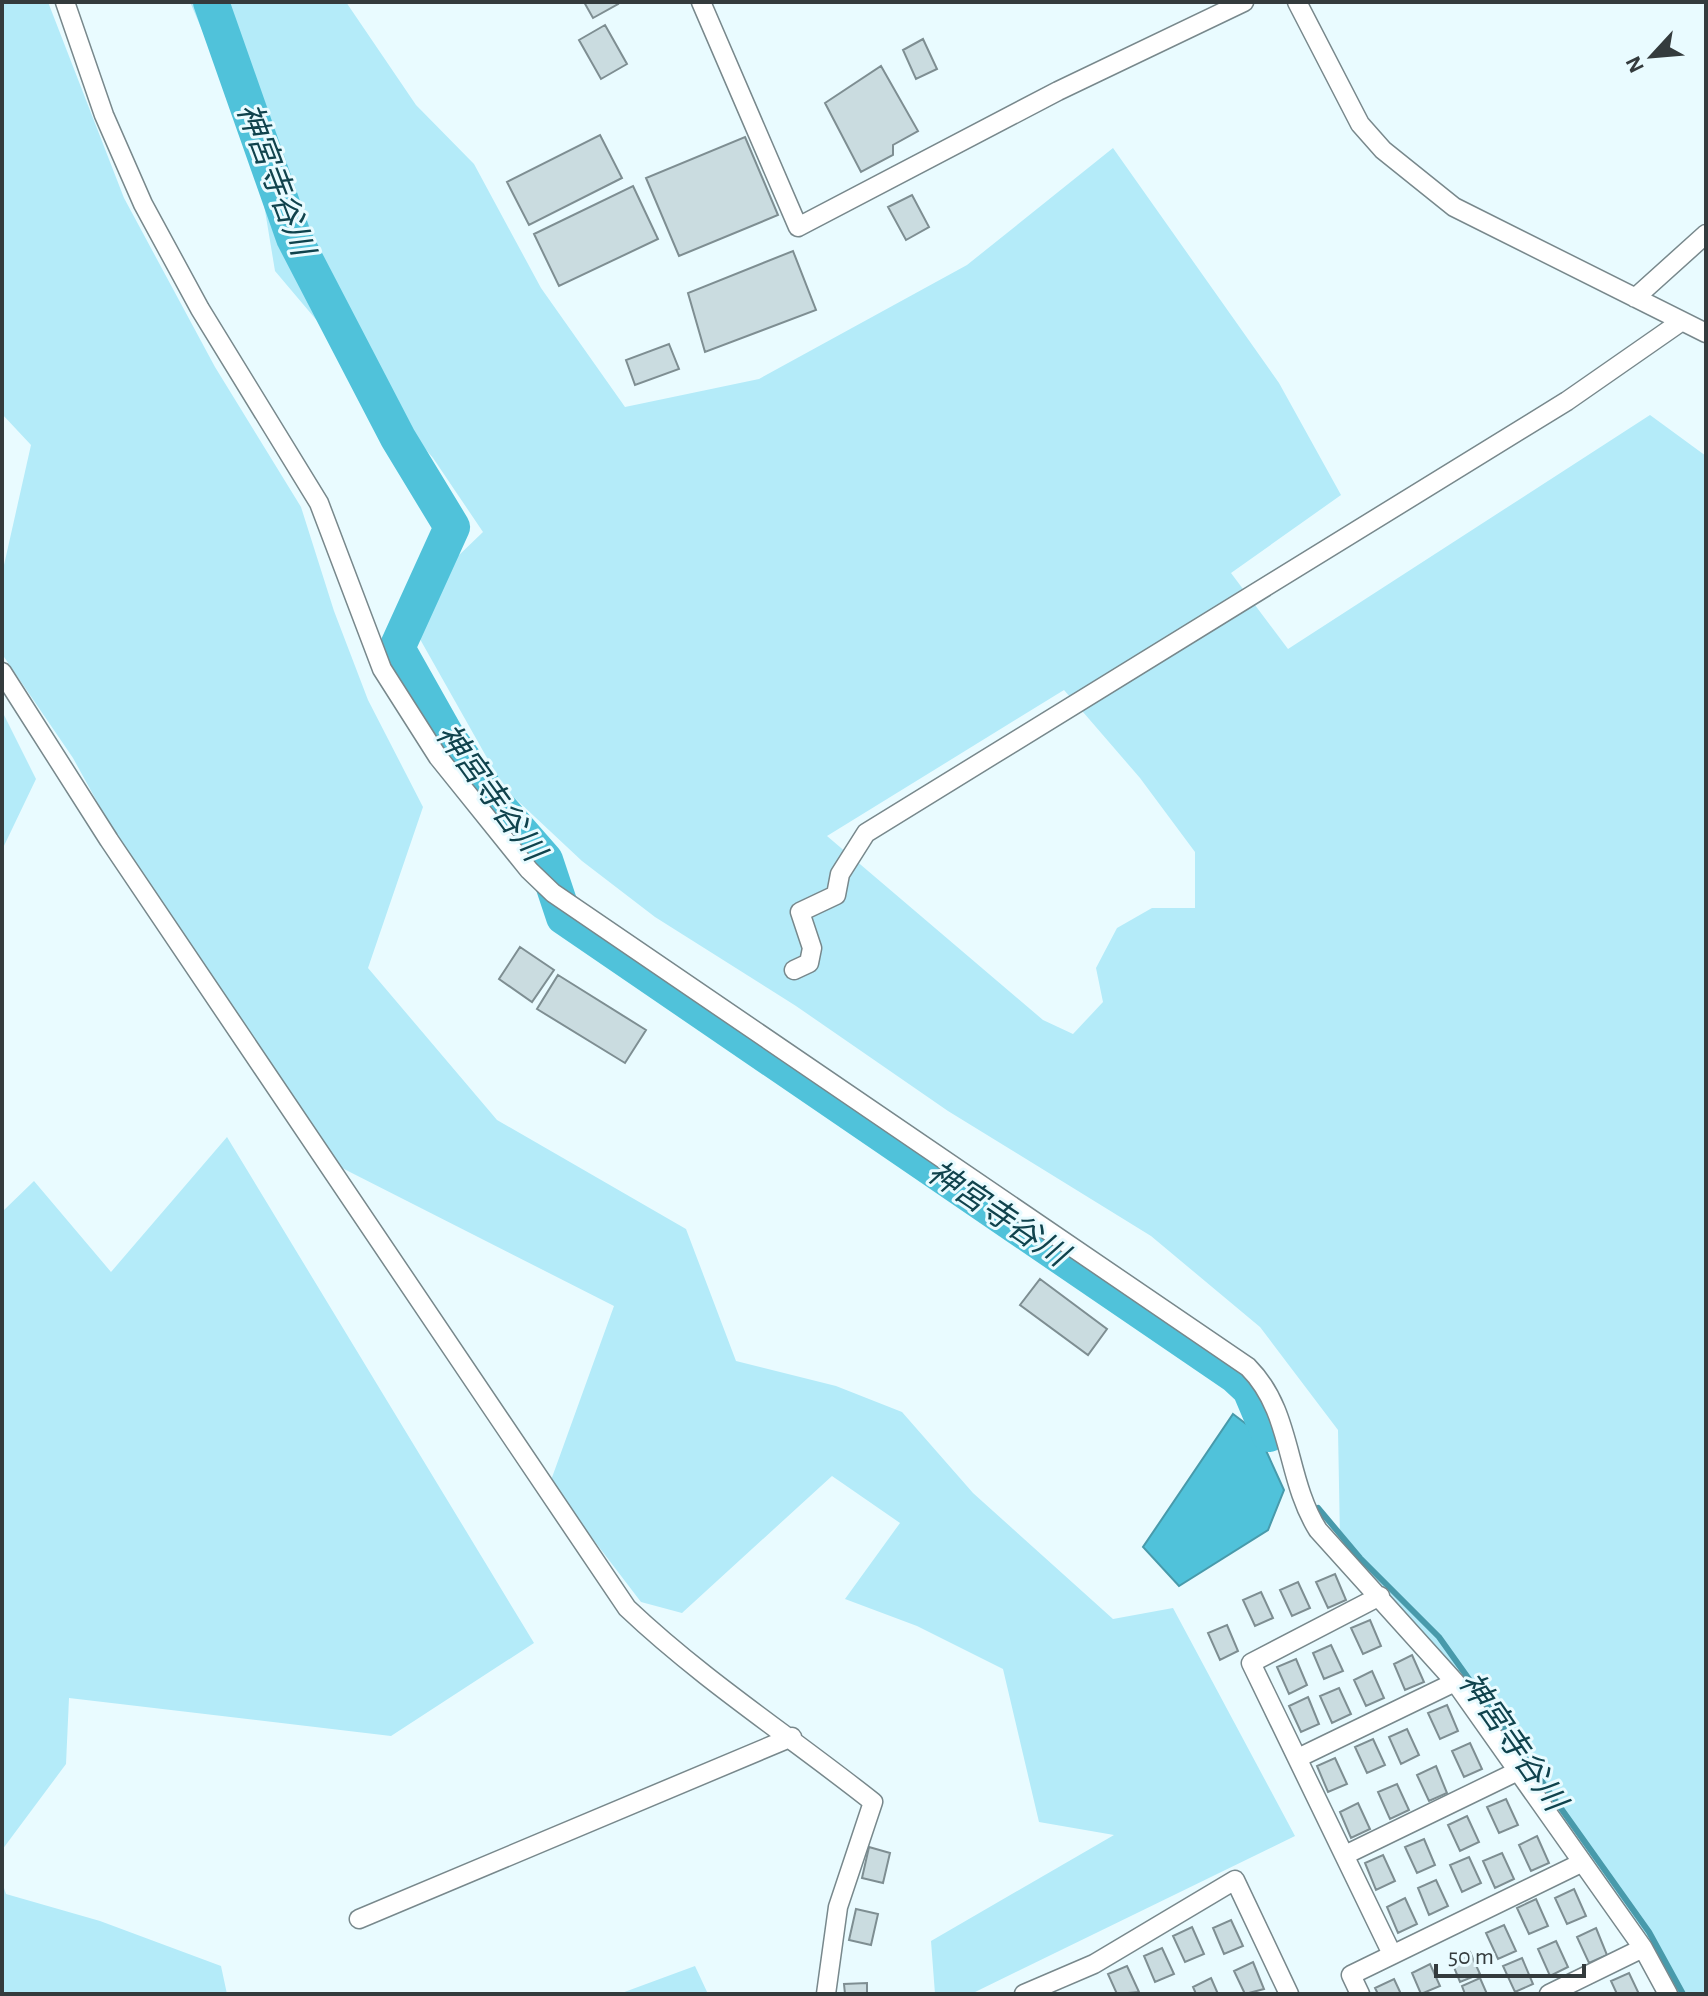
<svg xmlns="http://www.w3.org/2000/svg" width="1708" height="1996" font-family="'Alegreya Sans','Noto Sans JP',sans-serif">
  <style>
    .green { fill: #b4ebf9; fill-rule: evenodd }
    .water { fill: #50c2da; stroke: #489aab; stroke-width: 2 }
    .lines { fill: none; stroke-linecap: round; stroke-linejoin: round }
    .stream { stroke: #489aab; stroke-width: 6 }
    .river { stroke: #50c2da; stroke-width: 36 }
    .building { fill: #cadce0; stroke: #7e8e92; stroke-width: 2 }
    .street-casing { stroke: #78888c; stroke-width: 21 }
    .street { stroke: #fff; stroke-width: 18 }
    .labels { text-anchor: middle; stroke-width: 6; stroke-linejoin: round; paint-order: stroke }
    .water-label { font-size: 32px; font-style: italic; fill: #10434d; stroke: #e9fbff }
  </style>
  <rect width="100%" height="100%" fill="#e9fbff"/>
  <path class="green" d="M2,2H48L124,198L215,367L301,507L334,611L368,700L423,807L368,968L497,1120L686,1229L736,1361L836,1386L902,1412L973,1493L1113,1619L1173,1608L1295,1836L971,1994H935L931,1941L1114,1835L1039,1822L1003,1669L917,1626L845,1599L900,1523L832,1476L682,1613L641,1602L550,1483L614,1306L342,1168L191,973L73,758L2,654V574L31,445L2,414Z
    M190,2H346L416,105L474,164L541,288L625,407L759,379L967,265L1113,148L1279,383L1341,495L1231,573L1288,649L1650,415L1706,456V1994H1677L1674,1984L1496,1719L1340,1539L1338,1430L1260,1327L1151,1236L948,1111L796,1006L655,917L582,861L504,788L403,609L483,532L433,458L275,271L256,156ZM1064,690L1140,778L1195,852V908H1152L1117,928L1096,968L1103,1002L1073,1034L1043,1020L827,836Z
    M2,711L36,779L2,850Z
    M227,1137L534,1643L391,1736L69,1698L66,1764L2,1850V1212L34,1181L111,1272Z
    M2,1882L6,1894L100,1921L221,1966L227,1994H2Z
    M695,1966L708,1994H619Z"/>
  <path class="water" d="M1233,1414L1258,1433L1284,1490L1268,1530L1179,1586L1143,1547Z"/>
  <g class="lines">
    <path class="stream" d="M1318,1508L1360,1558L1439,1637L1649,1932L1683,1994"/>
    <path class="river" d="M211,2L294,238L398,438L452,527L397,648L446,735L495,803L545,860L564,917L1236,1376L1250,1389L1269,1434"/>
  </g>
  <path class="building" d="M584,2H617L618,4L593,18Z
    M605,25L627,64L601,79L579,40Z
    M923,39L937,69L916,79L903,50Z
    M881,66L918,131L893,145V155L861,172L825,103Z
    M600,135L622,178L529,225L507,182Z
    M745,137L778,215L679,256L646,178Z
    M633,186L658,239L559,286L534,234Z
    M912,195L929,227L906,240L888,207Z
    M793,251L816,310L705,352L688,293Z
    M669,344L679,369L635,385L626,360Z
    M520,947L554,970L532,1002L499,979Z
    M558,975L646,1030L625,1063L537,1009Z
    M1040,1279L1107,1329L1088,1355L1020,1305Z
    M1335,1574L1346,1600L1328,1608L1316,1582Z
    M1298,1582L1310,1608L1292,1616L1280,1590Z
    M1261,1592L1273,1618L1255,1626L1243,1600Z
    M1370,1620L1381,1646L1363,1654L1351,1628Z
    M1227,1625L1238,1651L1220,1660L1208,1633Z
    M1331,1645L1343,1671L1324,1679L1313,1653Z
    M1412,1655L1424,1682L1405,1690L1394,1664Z
    M1296,1659L1307,1685L1289,1694L1277,1667Z
    M1372,1671L1384,1698L1366,1706L1354,1680Z
    M1339,1688L1351,1714L1332,1723L1320,1696Z
    M1308,1697L1319,1724L1301,1732L1289,1706Z
    M1447,1705L1458,1731L1440,1739L1428,1713Z
    M1407,1729L1419,1755L1401,1764L1389,1737Z
    M1373,1739L1385,1765L1367,1773L1355,1747Z
    M1470,1743L1482,1769L1464,1777L1452,1751Z
    M1335,1758L1347,1784L1328,1792L1317,1766Z
    M1436,1766L1447,1793L1429,1801L1417,1775Z
    M1397,1784L1409,1810L1390,1819L1378,1792Z
    M1506,1799L1518,1825L1499,1833L1487,1807Z
    M1358,1803L1370,1829L1351,1838L1340,1812Z
    M1467,1816L1479,1842L1460,1851L1448,1825Z
    M1537,1836L1549,1863L1531,1871L1519,1845Z
    M1424,1839L1435,1865L1417,1873L1405,1847Z
    M869,1847L890,1853L883,1883L862,1878Z
    M1502,1853L1514,1879L1495,1888L1483,1861Z
    M1383,1855L1395,1881L1376,1890L1365,1863Z
    M1469,1857L1481,1883L1462,1892L1450,1865Z
    M1436,1880L1448,1906L1429,1915L1418,1888Z
    M1574,1889L1586,1916L1567,1924L1555,1898Z
    M1405,1898L1417,1924L1398,1933L1387,1907Z
    M1536,1899L1548,1926L1529,1934L1517,1908Z
    M856,1909L878,1914L871,1945L849,1940Z
    M1231,1920L1243,1946L1224,1954L1213,1928Z
    M1504,1925L1516,1951L1498,1959L1486,1933Z
    M1192,1927L1204,1954L1185,1962L1173,1936Z
    M1596,1928L1607,1955L1589,1963L1577,1937Z
    M1556,1941L1568,1967L1550,1976L1538,1949Z
    M1162,1948L1174,1974L1155,1982L1144,1956Z
    M1470,1952L1480,1974L1460,1982L1451,1960Z
    M1522,1958L1533,1984L1515,1992L1503,1966Z
    M1253,1962L1264,1989L1245,1994L1234,1971Z
    M1430,1964L1440,1986L1421,1994L1412,1973Z
    M1127,1966L1139,1992L1117,1994L1108,1974Z
    M1629,1973L1639,1994H1617L1611,1981Z
    M1211,1978L1218,1994H1196L1193,1987Z
    M1480,1978L1487,1994H1465L1462,1986Z
    M1394,1979L1401,1994H1378L1375,1988Z
    M867,1983V1994H845L844,1984Z"/>
  <g class="lines">
    <defs>
      <path id="street" d="M65,2L104,115L143,204L200,309L319,503L382,669L438,757L529,870L553,893L1248,1367C1293,1412 1285,1478 1318,1530L1455,1682L1643,1948L1668,1994
        M701,2L798,227L1058,91L1244,2
        M1297,2L1360,124L1383,150L1454,207L1706,333
        M1635,298L1706,234
        M2,672L109,840L627,1608C703,1680 791,1737 873,1802L838,1907L826,1994
        M794,970L809,963L812,948L800,912L836,895L840,874L866,833L1567,401L1682,321
        M1380,1596L1251,1663L1392,1954
        M1298,1758L1455,1682
        M1345,1855L1518,1771
        M359,1919L792,1737
        M1024,1994L1094,1964L1235,1880L1289,1994
        M1360,1994L1351,1975L1581,1863
        M1549,1994L1643,1948"/>
    </defs>
    <use href="#street" class="street-casing"/>
    <use href="#street" class="street"/>
  </g>
  <g class="labels">
    <g class="water-label">
      <text transform="translate(276 179) rotate(69)" y="11">神宮寺谷川</text>
      <text transform="translate(491 792) rotate(54)" y="11">神宮寺谷川</text>
      <text transform="translate(998 1213) rotate(34)" y="11">神宮寺谷川</text>
      <text transform="translate(1513 1741) rotate(55)" y="11">神宮寺谷川</text>
    </g>
  </g>
  <rect width="1708" height="1996" fill="none" stroke="#343b3d" stroke-width="8"/>
  <g transform="translate(1652 56) rotate(244)" stroke="#e9fbff" stroke-width="6" paint-order="stroke">
  <path d="M0-6L14 30L0 20L-14 30Z" fill="#343b3d"/>
  <text y="-12" font-size="22" font-weight="bold" text-anchor="middle" fill="#343b3d">N</text>
  </g>
  <path d="M1436 1964v12h148v-12" fill="none" stroke="#343b3d" stroke-width="4"/>
  <text x="1448" y="1964" font-size="24" fill="#343b3d" stroke="#e9fbff" stroke-width="6" paint-order="stroke">50 m</text>
</svg>
